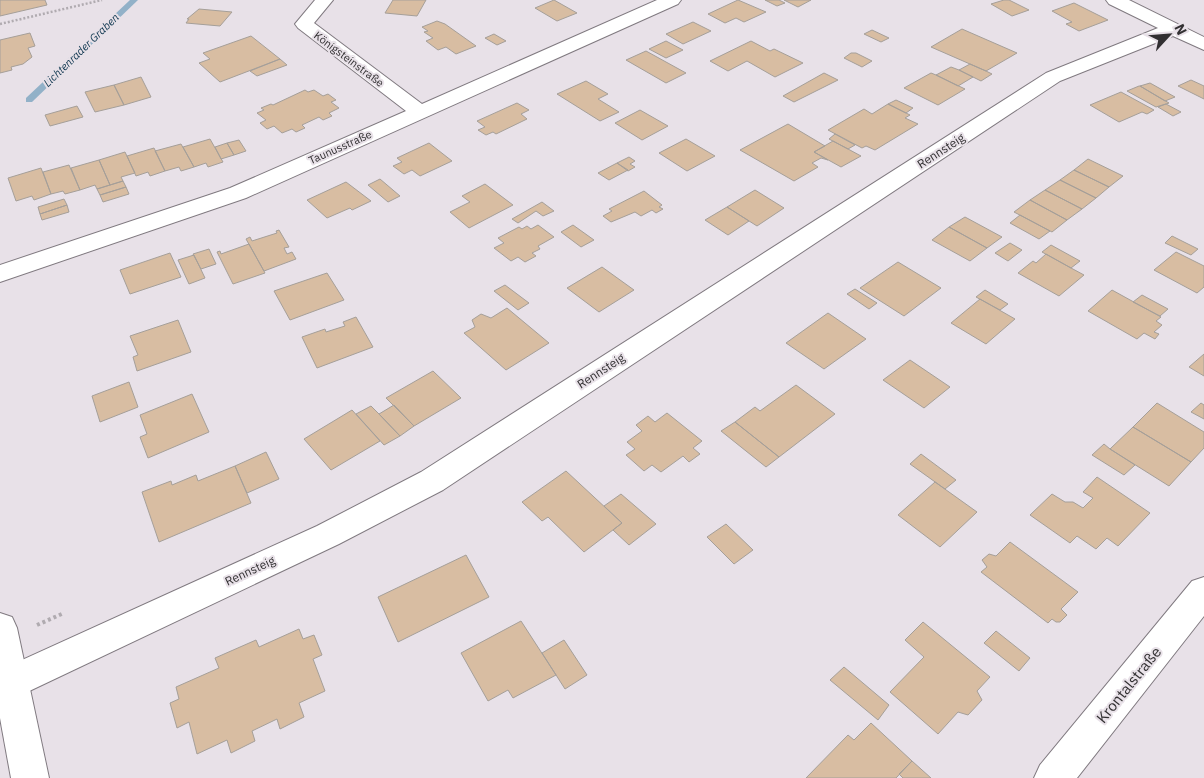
<svg xmlns="http://www.w3.org/2000/svg" width="1204" height="778" font-family="'IBM Plex Sans',sans-serif">
  <style>
    .lines { fill: none; stroke-linecap: round; stroke-linejoin: round }
    .stream { fill: #92b1c8; fill-rule: evenodd }
    .building { fill: #d8bda2; stroke: #a59f99 }
    .street-casing { stroke: #807a80; stroke-width: 2 }
    .secondary-casing { stroke: #807a80; stroke-width: 2 }
    .path-far1 { stroke: #b0abb0; stroke-width: 2.5; stroke-dasharray: 2 2; stroke-linecap: butt }
    .path { stroke: #b0abb0; stroke-width: 4; stroke-dasharray: 3 3; stroke-linecap: butt }
    .street { fill: #fff; fill-rule: evenodd }
    .secondary { fill: #fff; fill-rule: evenodd }
    .labels { text-anchor: middle; stroke-width: 4; stroke-linejoin: round; paint-order: stroke }
    .far-water-label { font-size: 11px; font-style: italic; fill: #0e364f; stroke: #e8e1e8 }
    .far-street-label { font-size: 11px; fill: #323032; stroke: #e8e1e8 }
    .street-label { font-size: 12px; fill: #323032; stroke: #e8e1e8 }
    .near-street-label { font-size: 15px; fill: #323032; stroke: #e8e1e8 }
  </style>
  <rect width="100%" height="100%" fill="#e8e1e8"/>
  <g class="lines">
    <path class="stream" d="M130,0H138L32,102H26V98Z"/>
  </g>
  <path class="building" d="M0,0H45L47,5L0,16Z
    M393,0H426L417,16L385,13Z
    M554,0L577,13L557,21L535,8Z
    M738,0L766,12L744,22L736,18L725,23L708,14Z
    M765,0H779L785,3L777,6Z
    M784,0H811L798,7Z
    M1004,0H1009L1029,10L1012,16L991,4Z
    M1074,3L1108,20L1079,31L1066,24L1072,22L1052,11Z
    M199,9L232,12L220,26L186,23L189,19H187Z
    M437,21L445,24L476,46L456,54L446,47L438,50L426,41L433,38L424,32L428,31L422,27Z
    M693,22L711,31L683,44L666,34Z
    M962,29L1017,53L986,71L931,47Z
    M872,30L889,38L881,42L864,34Z
    M30,33L35,46L28,48L32,57L23,64L11,67L12,70L0,73V40Z
    M494,34L506,41L497,45L485,38Z
    M251,36L280,59L220,82L199,63L210,59L203,53Z
    M666,41L683,50L666,58L649,49Z
    M751,41L770,51L774,49L803,63L775,77L747,61L728,71L710,61Z
    M646,51L686,73L666,83L626,60Z
    M851,53H856L872,61L862,67L844,58Z
    M280,59L287,65L257,76L250,71Z
    M970,64L986,71L992,74L981,81L959,70Z
    M951,67L959,70L973,77L958,86L936,75Z
    M824,73L838,80L794,102L783,96Z
    M931,73L936,75L965,89L938,105L904,88Z
    M141,77L151,97L124,105L114,85Z
    M1191,80L1204,86V99L1178,86Z
    M586,81L608,94L598,99L619,112L600,121L557,94Z
    M1150,83L1175,97L1165,101L1140,86Z
    M114,85L124,105L95,112L85,92Z
    M1139,86H1140L1169,103L1156,107L1127,91Z
    M305,90L308,92L314,90L323,96L328,94L336,100L331,102L339,108L329,113L332,116L323,120L319,117L302,125L305,128L296,132L292,129L282,133L274,126L267,129L260,123L266,120L257,113L264,110L261,108L271,104L273,105Z
    M1121,92L1154,110L1147,114L1142,112L1119,122L1090,105Z
    M896,100L913,108L906,113L888,104Z
    M517,103L529,110L521,114L527,119L496,134L493,132L486,135L478,130L485,127L477,121Z
    M888,104L910,115L905,118L918,124L875,150L866,146L862,148L828,130L864,109L872,114Z
    M1166,104L1181,112L1173,116L1158,107Z
    M77,106L83,117L50,126L45,115Z
    M640,110L668,126L642,140L615,123Z
    M788,124L825,146L814,152L828,160L821,158L812,163L818,167L794,181L740,150Z
    M835,134L855,145L848,149L829,139Z
    M210,139L223,162L208,167L206,163L194,167L183,147Z
    M686,139L715,156L687,171L659,153Z
    M239,140L246,151L234,155L227,143Z
    M833,141L848,149L861,156L841,167L814,152Z
    M227,143L234,155L221,159L215,147Z
    M429,143L452,161L420,176L412,170L404,174L393,166L402,162L397,158Z
    M181,144L194,167L181,171L179,167L165,171L155,151Z
    M154,148L165,171L150,176L148,172L136,176L127,156Z
    M125,152L135,173L121,177L123,181L110,185L99,160Z
    M629,157L635,161L630,164L635,167L628,171L617,163Z
    M1088,159L1123,176L1109,187L1074,170Z
    M99,160L110,185L97,189L95,185L80,190L71,168Z
    M617,163L628,170L609,180L598,173Z
    M69,165L80,190L65,194L63,191L51,194L43,172Z
    M41,168L51,194L34,200L32,196L16,201L8,178Z
    M1074,170L1109,187L1096,198L1060,180Z
    M380,179L400,196L388,202L368,185Z
    M1060,180L1096,198L1082,209L1045,190Z
    M123,181L126,187L100,195L97,189Z
    M346,182L371,201L352,210L350,208L327,218L307,200Z
    M485,184L513,205L469,228L450,212L470,202L462,196Z
    M126,187L129,194L103,202L100,195Z
    M755,190L784,208L757,226L727,207Z
    M1045,190L1082,209L1067,220L1030,200Z
    M644,191L662,205L659,207L663,209L656,213L652,210L641,216L635,212L611,222L603,216L612,211L609,209Z
    M64,199L67,205L40,214L38,207Z
    M1030,200L1067,220L1052,232L1014,212Z
    M542,202L554,211L543,216L536,211L518,223L512,219Z
    M67,205L69,212L42,220L40,214Z
    M727,207L749,221L728,235L705,220Z
    M1020,215L1050,231L1039,239L1010,223Z
    M965,217L1002,237L987,248L949,227Z
    M538,225L554,237L538,246L540,249L532,253L536,256L525,262L518,257L511,261L494,248L504,243L498,238L519,227L522,229L527,226L531,229Z
    M573,225L594,240L581,247L561,232Z
    M949,227L987,248L970,261L932,240Z
    M279,230L289,247L284,248L287,254L292,252L296,259L264,271L246,239L250,237L252,241L277,233L276,231Z
    M1172,236L1198,249L1191,255L1165,243Z
    M1010,243L1022,250L1008,261L995,253Z
    M249,244L265,273L233,284L217,252L220,251L221,254Z
    M1051,245L1080,261L1071,268L1042,252Z
    M209,249L216,264L201,269L193,254Z
    M1176,252L1204,266V287L1197,293L1154,270Z
    M170,253L181,277L130,294L120,270Z
    M1046,254L1071,268L1084,275L1059,296L1018,273L1033,261L1036,263Z
    M194,255L205,278L189,284L178,260Z
    M898,262L941,288L904,316L860,288Z
    M602,267L634,290L599,312L567,288Z
    M327,273L344,300L290,320L274,291Z
    M505,285L529,303L518,310L494,291Z
    M855,289L877,303L869,309L847,294Z
    M985,290L1008,304L1000,310L976,297Z
    M1112,290L1161,317L1156,321L1162,325L1154,332L1159,334L1155,339L1144,333L1137,339L1088,311Z
    M1142,295L1168,309L1160,316L1133,302Z
    M980,299L1015,319L986,344L951,323Z
    M507,308L549,343L506,370L464,333L475,327L472,320L481,314L491,318Z
    M828,313L866,339L824,369L786,343Z
    M356,317L373,347L317,368L302,337L325,329L326,332L345,326L343,322Z
    M178,320L191,352L137,371L133,357L138,355L130,336Z
    M1204,354V376L1189,367Z
    M910,360L950,387L924,408L883,380Z
    M433,371L461,398L414,426L386,398Z
    M129,382L138,407L100,422L92,396Z
    M796,385L835,414L779,457L735,422L755,407L760,411Z
    M192,394L209,432L148,458L140,437L147,434L140,415Z
    M1157,403L1204,432V448L1191,462L1133,427Z
    M1201,403L1204,405V419L1191,412Z
    M394,405L414,426L400,436L379,414Z
    M371,406L379,414L400,436L384,445L356,414Z
    M352,410L380,441L331,470L304,439Z
    M667,413L702,441L693,448L700,454L689,462L683,456L661,472L652,465L644,471L626,455L635,449L627,442L642,431L636,425L648,416L655,422Z
    M735,422L779,457L766,467L721,431Z
    M1133,427L1191,462L1169,486L1110,449Z
    M1104,444L1110,449L1135,465L1124,475L1092,455Z
    M266,452L279,479L247,493L235,466Z
    M921,454L956,480L945,489L910,464Z
    M235,466L251,503L159,542L142,492L171,481L172,485L196,475L198,481Z
    M566,471L622,523L584,552L548,517L542,521L522,502Z
    M1097,477L1150,513L1118,546L1107,538L1096,549L1077,536L1070,543L1030,515L1052,494L1065,502H1073L1083,508L1093,498L1083,492Z
    M935,482L977,512L940,547L898,515Z
    M621,494L656,524L629,545L613,530L622,523L604,506Z
    M726,524L753,550L734,564L707,537Z
    M1010,542L1078,592L1061,609L1067,615L1060,622H1056L1052,619L1048,623L981,572L987,567L982,560L989,554L996,556Z
    M466,555L489,597L398,642L378,597Z
    M521,621L556,675L513,698L508,690L488,701L461,653Z
    M923,622L990,677L977,691L982,700L968,715L958,712L938,734L890,692L924,657L905,640Z
    M299,629L303,639L314,635L322,655L313,659L325,691L299,703L304,717L280,729L277,719L252,731L255,741L231,753L227,740L197,754L189,722L177,728L170,703L179,699L176,687L219,668L215,658L256,640L259,647Z
    M996,631L1030,658L1019,671L984,643Z
    M564,640L587,675L565,689L542,653Z
    M844,667L889,705L878,720L830,680Z
    M871,723L912,761L896,778H806L848,735L854,740Z
    M912,761L931,778H903L899,774Z"/>
  <g class="lines">
    <defs>
      <path id="street" d="M315,0H333L314,23L422,104L657,0H681L678,4L246,198L0,282V265L230,188L406,111L298,28L295,24Z
        M1106,0H1129L1204,37V50L1173,36L1060,81L443,490L339,544L23,694L11,699L0,694V670L317,526L421,472L1046,73L1158,28L1109,4Z
        M1204,577V616L1077,778H1034L1040,765L1192,581Z"/>
      <path id="secondary" d="M0,613L12,617L17,628L49,778H11L0,718Z"/>
    </defs>
    <use href="#street" class="street-casing"/>
    <use href="#secondary" class="secondary-casing"/>
    <path class="path-far1" d="M0,24L102,0"/>
    <path class="path" d="M37,625L64,613"/>
    <use href="#street" class="street"/>
    <use href="#secondary" class="secondary"/>
  </g>
  <g class="labels">
    <g class="far-water-label">
      <text transform="translate(81 50) rotate(-44)" y="4">Lichtenrader Graben</text>
    </g>
    <g class="far-street-label">
      <text transform="translate(349 59) rotate(37)" y="4">Königsteinstraße</text>
      <text transform="translate(340 147) rotate(-24)" y="4">Taunusstraße</text>
    </g>
    <g class="street-label">
      <text transform="translate(941 151) rotate(-33)" y="4">Rennsteig</text>
      <text transform="translate(601 371) rotate(-33)" y="4">Rennsteig</text>
      <text transform="translate(250 571) rotate(-25)" y="4">Rennsteig</text>
    </g>
    <g class="near-street-label">
      <text transform="translate(1129 685) rotate(-51)" y="5">Krontalstraße</text>
    </g>
  </g>
  <g transform="translate(1169 35) rotate(64)" stroke="#e8e1e8" stroke-width="4" paint-order="stroke">
  <path d="M0-4L9 19L0 12L-9 19Z" fill="#323032"/>
  <text y="-8" font-size="14" font-weight="bold" text-anchor="middle" fill="#323032">N</text>
  </g>
</svg>
